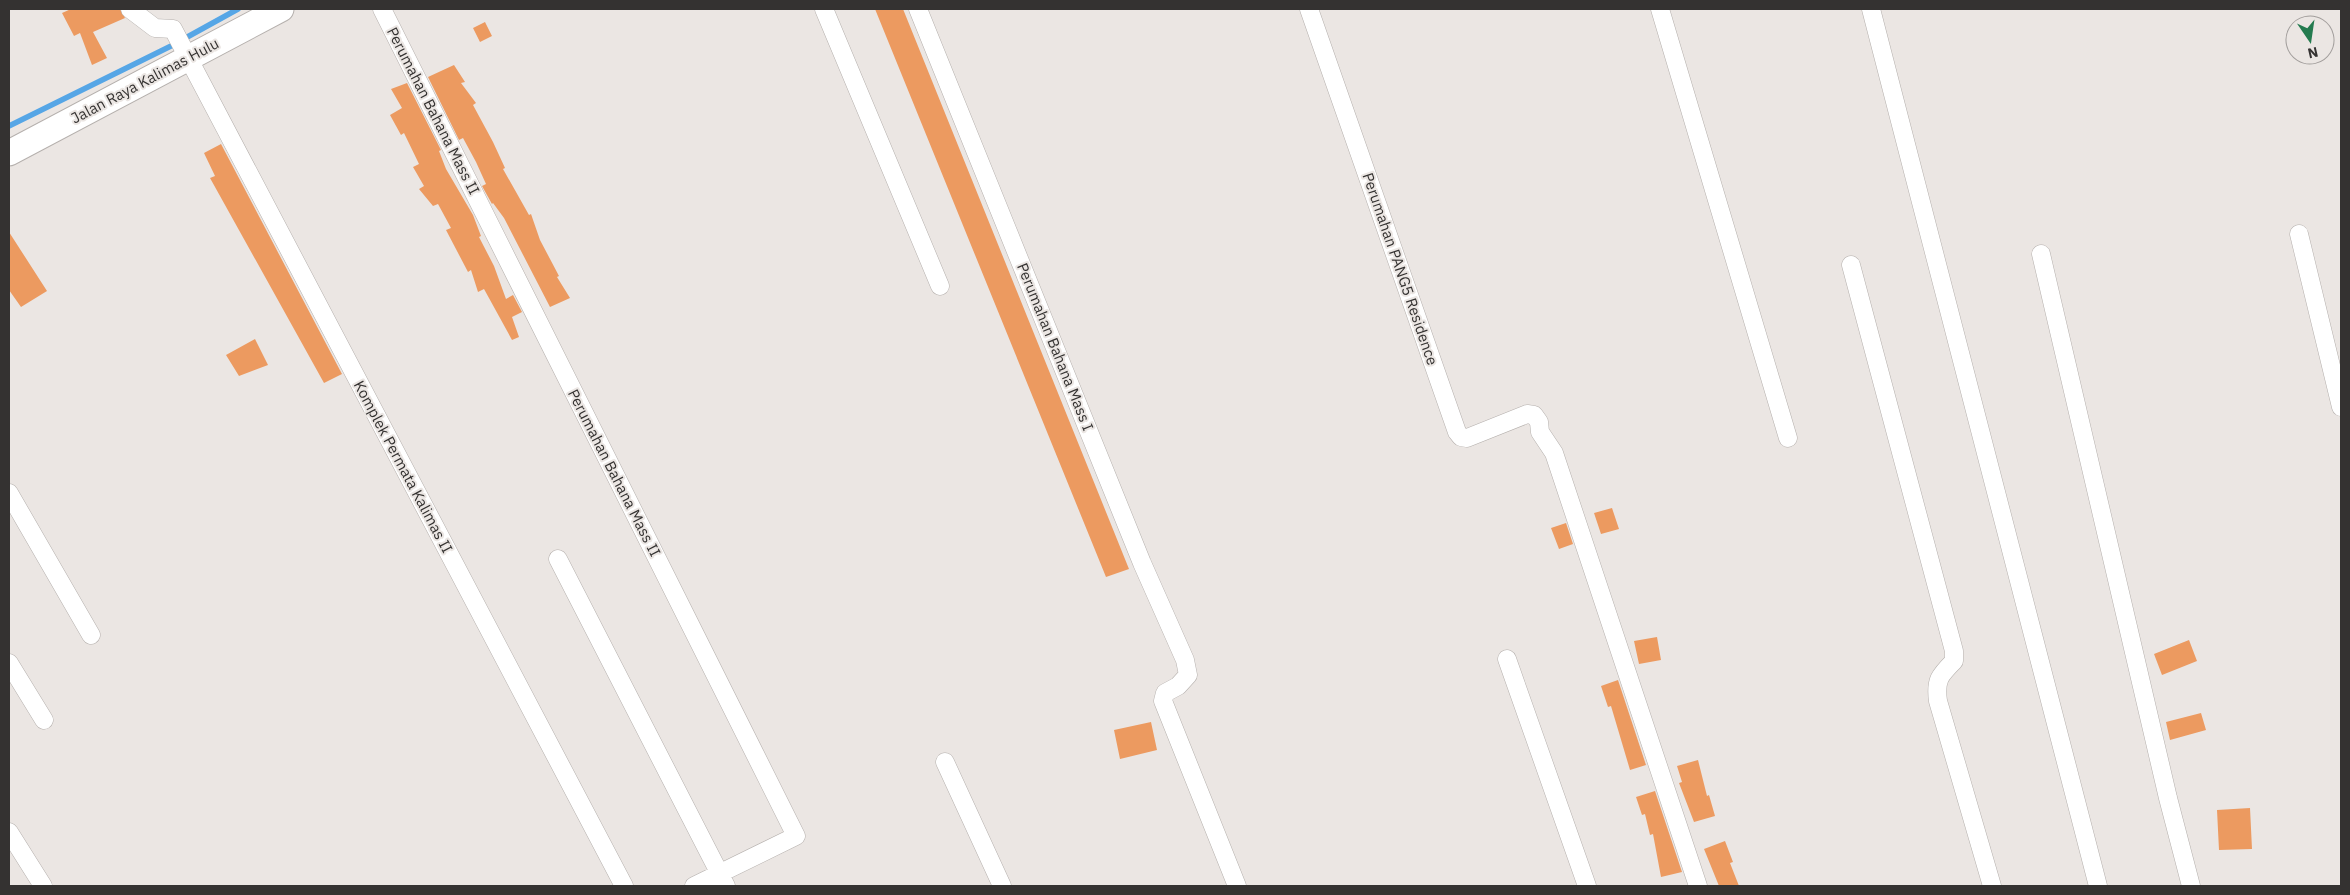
<svg xmlns="http://www.w3.org/2000/svg" width="2350" height="895" font-family="'IBM Plex Sans',sans-serif">
  <style>
    .lines { fill: none; stroke-linecap: round; stroke-linejoin: round }
    .stream { stroke: #56a6e6; stroke-width: 5.5 }
    .building { fill: #ec9a60 }
    .street-casing { stroke: #b5b0ad; stroke-width: 19 }
    .secondary-casing { stroke: #b5b0ad; stroke-width: 27 }
    .street { stroke: #fff; stroke-width: 18 }
    .secondary { stroke: #fff; stroke-width: 25 }
    .labels { text-anchor: middle; stroke-width: 4; stroke-linejoin: round; paint-order: stroke }
    .street-label { font-size: 15px; fill: #343231; stroke: #ebe6e3 }
  </style>
  <rect width="100%" height="100%" fill="#ebe6e3"/>
  <g class="lines">
    <path class="stream" d="M9,126L171,46L238,9"/>
  </g>
  <path class="building" d="M71,9H120L125,18L93,32L107,58L92,65L80,33L74,36L62,13Z
    M875,9H903L1129,569L1106,577Z
    M485,22L492,36L480,42L473,28Z
    M454,65L465,82L461,83L476,103L473,105L493,142L505,168L503,169L529,215L531,214L540,240L559,276L557,277L570,298L550,307L504,218L493,203L492,204L482,186L486,184L476,162L463,138L459,140L428,77Z
    M407,83L441,150L439,151L446,169L473,215L481,236L479,237L494,266L506,299L513,295L522,312L512,317L519,337L512,340L484,289L478,292L471,270L468,272L446,230L451,228L438,204L433,206L419,189L424,186L413,167L419,164L404,133L401,135L390,115L402,108L391,89Z
    M221,144L342,374L324,383L210,178L215,176L204,153Z
    M9,232L47,291L21,307L9,290Z
    M255,339L268,365L239,376L226,355Z
    M1612,508L1619,529L1601,534L1594,513Z
    M1566,523L1573,544L1559,549L1551,528Z
    M1657,637L1661,660L1639,664L1634,641Z
    M2189,640L2197,661L2162,675L2154,654Z
    M1618,680L1646,765L1630,770L1611,706L1608,707L1601,686Z
    M2201,713L2206,730L2170,740L2166,722Z
    M1151,722L1157,750L1120,759L1114,730Z
    M1698,760L1707,796L1709,795L1715,816L1694,822L1679,783L1682,782L1677,766Z
    M1655,791L1682,872L1661,877L1653,834L1650,835L1645,814L1642,815L1636,797Z
    M2250,808L2252,849L2219,850L2217,810Z
    M1725,841L1733,862L1730,863L1739,886H1719L1704,849Z"/>
  <g class="lines">
    <defs>
      <path id="street" d="M130,9L155,28L173,29L624,886
        M382,9L796,836L694,886
        M824,9L940,286
        M918,9L1142,563L1185,660L1188,675L1178,686L1165,693L1163,701L1237,886
        M1309,9L1457,432L1461,437L1467,438L1527,414L1534,415L1539,422L1540,432L1554,453L1698,886
        M1660,9L1788,438
        M1871,9L2098,886
        M2299,234L2341,407
        M2041,254L2168,798L2191,886
        M1851,265L1954,651V661C1940,675 1935,680 1938,701L1992,886
        M9,493L91,635
        M558,559L726,886
        M1507,659L1587,886
        M9,663L44,720
        M945,762L1002,886
        M9,832L43,886"/>
      <path id="secondary" d="M9,153L281,9"/>
    </defs>
    <use href="#street" class="street-casing"/>
    <use href="#secondary" class="secondary-casing"/>
    <use href="#street" class="street"/>
    <use href="#secondary" class="secondary"/>
  </g>
  <g class="labels">
    <g class="street-label">
      <text transform="translate(145 81) rotate(-28)" y="5">Jalan Raya Kalimas Hulu</text>
      <text transform="translate(433 111) rotate(63)" y="5">Perumahan Bahana Mass II</text>
      <text transform="translate(1400 269) rotate(71)" y="5">Perumahan PANG5 Residence</text>
      <text transform="translate(1055 347) rotate(68)" y="5">Perumahan Bahana Mass I</text>
      <text transform="translate(403 467) rotate(62)" y="5">Komplek Permata Kalimas II</text>
      <text transform="translate(614 473) rotate(63)" y="5">Perumahan Bahana Mass II</text>
    </g>
  </g>
  <rect width="2350" height="895" fill="none" stroke="#343231" stroke-width="20"/>
  <g transform="translate(2310 40) rotate(167)"><circle r="24" fill="#ebe6e3" stroke="#a29e9c"/>
  <path d="M0-4L9 19L0 12L-9 19Z" fill="#247b4f"/>
  <text y="-8" font-size="14" font-weight="bold" text-anchor="middle" fill="#343231">N</text>
  </g>
</svg>
